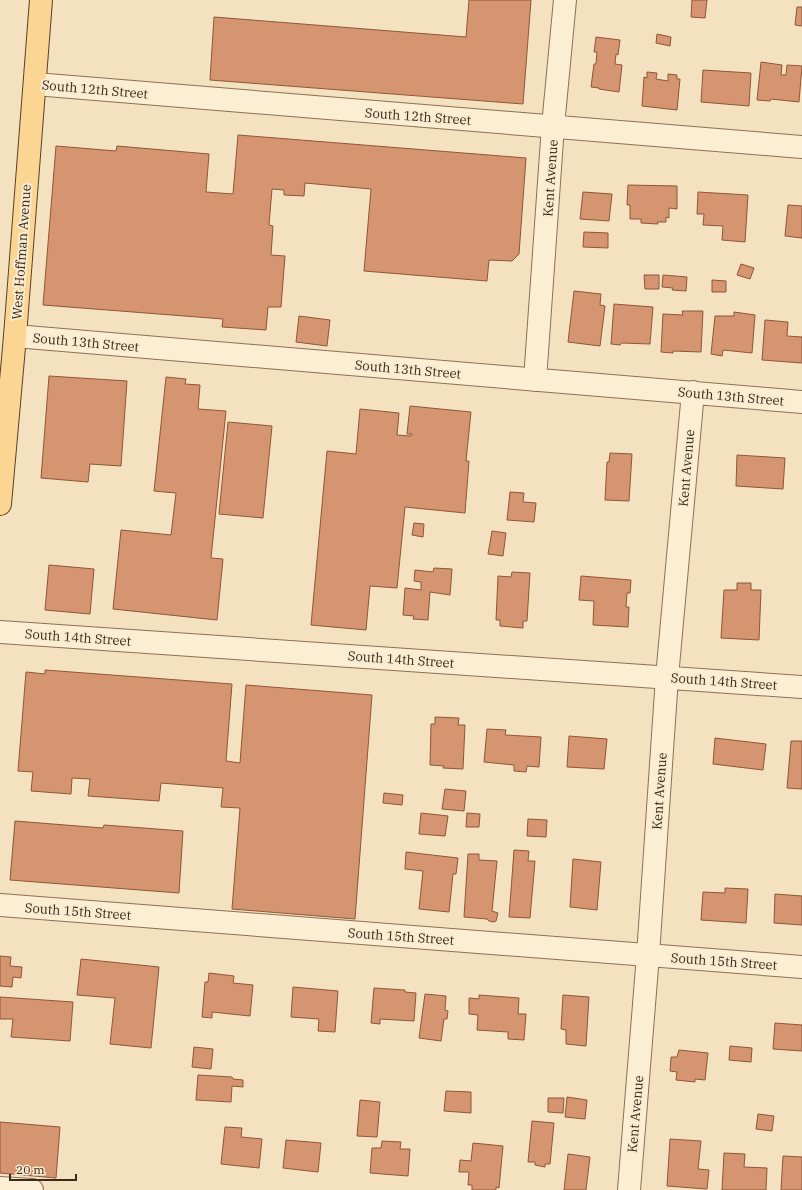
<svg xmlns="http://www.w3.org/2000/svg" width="802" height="1190" font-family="'IBM Plex Serif',serif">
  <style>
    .building { fill: #d59570; stroke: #8f5638 }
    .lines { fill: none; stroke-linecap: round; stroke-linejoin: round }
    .minor-casing { stroke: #8d7055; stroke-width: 24 }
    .major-casing { stroke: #5b3e2a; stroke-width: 24 }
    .minor { stroke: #fceed3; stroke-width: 22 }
    .major { stroke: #fbd592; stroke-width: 22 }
    .labels { text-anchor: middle; stroke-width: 4; stroke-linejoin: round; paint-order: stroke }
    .street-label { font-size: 13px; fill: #3b291b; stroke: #f9ebcf }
  </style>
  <rect width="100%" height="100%" fill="#f3e1bf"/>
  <path class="building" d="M469,0H531L523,104L210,80L214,17L466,37Z
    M692,0H707L705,18L691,17Z
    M797,7H802V26L795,25Z
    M657,34L671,37L670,46L656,43Z
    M596,37L620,40L618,55L616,54L615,64L622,65L619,92L599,89V88L591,87L594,64H596L597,52H594Z
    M761,62L782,65L781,75H786L787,65L802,66L799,102L771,99L770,101L757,100Z
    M703,70L751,73L749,106L701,102Z
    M647,72L657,73L656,79L668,81V74L677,75V79H680L677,110L642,106L644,77L647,78Z
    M238,135L526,158L519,254L512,261L489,260L487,281L364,271L371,189L305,183L304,196L284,195V190L272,189L269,225L273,226L271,255L285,256L281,307H268L266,330L222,327L223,319L43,305L56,146L116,151L117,146L209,154L206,192L233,194Z
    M628,185L677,186V209L669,208V218L666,217V222H657L658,224L641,223V219H630V205H627Z
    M583,192L612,194L609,221L580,219Z
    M698,192L748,195L745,242L722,240L723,226L703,225L704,214H697Z
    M788,205L802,206V238L785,236Z
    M584,232L608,233V248L583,247Z
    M741,264L754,268L750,279L737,275Z
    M644,275H659V289H645Z
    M663,275L687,277L686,291L672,290L673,288L662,287Z
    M712,280L726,281V292H712Z
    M574,291L601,294L600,305L605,306L600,346L568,342Z
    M614,304L653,307L650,344L622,343L620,345L611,344Z
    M682,311H703L701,352L673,351V353L661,352L663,314L683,315Z
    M734,312L755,315L752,353L723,350L722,356L711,354L715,316H734Z
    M299,316L330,320L327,346L296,342Z
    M765,320L788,322L787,336L802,337V363L762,360Z
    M49,376L127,381L121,466L90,464L88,482L41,478Z
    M166,377L186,379L185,384L200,385L198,409L226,411L211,558L223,559L217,620L113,609L121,530L171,535L176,493L154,491Z
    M410,406L471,412L466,461H469L465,513L405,507L397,588L370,586L366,630L311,625L327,451L356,454L360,409L399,413L397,435L411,436L412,434H407Z
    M228,422L272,426L263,518L219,514Z
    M610,453L632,454L629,501L605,500L607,462H609Z
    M737,455L785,458L783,489L736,486Z
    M510,492L524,493L523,502L536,503L534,522L507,520Z
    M414,523L424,524L423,537L412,535Z
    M492,531L506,533L503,556L488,554Z
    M49,565L94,569L90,614L45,610Z
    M434,568L452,569L450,595L430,592L428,620L413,619L414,616L403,615L405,588L421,590V582L414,581L415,570L433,572Z
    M512,572L530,573L527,621H523V628L500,626V620H496L498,576L511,577Z
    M581,576L631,580L630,593H627L626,607H629L628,627L593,625L594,601L579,600Z
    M737,583H751V590H761L759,640L721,638L724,590H737Z
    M45,670L232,684L226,761L240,763L246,685L372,695L355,919L232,909L240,808L221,807L223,788L161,783L159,801L88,796L90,779L72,778L71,794L31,791L33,772L18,771L26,672L45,674Z
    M435,717L459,718L458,725H465L463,769L443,768L444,766L430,765L431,724H435Z
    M487,729L506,730L505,735L541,737L539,767L527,766L526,772L514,771V765L484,762Z
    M569,736L607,739L604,769L567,767Z
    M715,738L766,744L763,770L713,764Z
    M791,741H802V789L787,788Z
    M445,789L466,791L464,811L442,809Z
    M384,793L403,795L402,805L383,803Z
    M421,813L448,816L445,836L419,834Z
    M467,813L480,814L479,827H466Z
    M528,819L547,820L546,837L527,836Z
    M15,821L103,828L104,825L183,831L179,893L10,880Z
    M514,850L529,851L528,861H535L530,918L509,917Z
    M406,852L458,858L456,874H453L449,912L419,909L423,871L405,869Z
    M468,854H479V860L497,861L492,911L498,913L496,921L493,922L489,921L487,919L464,917Z
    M573,859L601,862L597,910L570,907Z
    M725,888L748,889L746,923L701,920L703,892L725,893Z
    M775,894L802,896V925L774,923Z
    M0,956L11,957L10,966L22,967L21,978L13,977L12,987L0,986Z
    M81,959L159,967L151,1048L110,1044L115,998L77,995Z
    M209,973L234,976L233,983L253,985L250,1016L212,1012V1018L202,1017L205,982H208Z
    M293,987L338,991L335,1032L318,1031L319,1019L291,1017Z
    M374,988L405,990V992L416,993L414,1021L380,1019V1024L371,1023Z
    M425,994L446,996L445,1010L448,1011L447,1019H444L441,1041L419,1038Z
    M479,995L519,998L518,1014H526L524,1040L508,1039V1032L477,1030L478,1015L469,1014V998L479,999Z
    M563,995L589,997L586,1046L566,1044V1030L561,1029Z
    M0,997L73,1002L70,1041L11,1037L13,1019H0Z
    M775,1023L802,1025V1051L773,1049Z
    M730,1046L752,1048L751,1062L729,1060Z
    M194,1047L213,1049L211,1069L192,1067Z
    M679,1050L708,1053L705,1080L695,1079V1082L676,1080L677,1072L670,1071L671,1057H677Z
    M198,1075L232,1077L233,1079L243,1080V1087L232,1086L231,1102L196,1100Z
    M446,1091L471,1092V1113L444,1111Z
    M567,1097L587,1100L585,1119L565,1117Z
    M548,1098H564L563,1113L548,1112Z
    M360,1100L380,1102L377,1137L357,1136Z
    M758,1114L774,1116L772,1131L756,1129Z
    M532,1121L554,1123L550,1164H545V1167L535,1165V1162H528Z
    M0,1122L60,1127L56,1178L0,1173Z
    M225,1127L242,1128L241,1137L262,1139L259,1168L221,1164Z
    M670,1139L701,1141L698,1169L709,1170L707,1189L667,1186Z
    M286,1140L321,1143L318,1172L283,1168Z
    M382,1141L401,1142L400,1149H410L408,1176L370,1173L372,1148H381Z
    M473,1143L503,1146L499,1188L496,1187V1190H472V1185H468L469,1172H459L460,1160L471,1161Z
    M724,1153L745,1154L744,1167L767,1168L766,1190H722Z
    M568,1154L590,1157L586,1190H564Z
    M783,1156L802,1157V1190H781Z"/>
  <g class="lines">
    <defs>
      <path id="minor" d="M35,84L802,147
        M15,336L802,402
        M535,380L553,126L565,0
        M0,632L802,687
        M0,905L802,967
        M0,1188L32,1190
        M629,1190L648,955L667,677L693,392"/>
      <path id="major" d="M0,504L15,336L41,0"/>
    </defs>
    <use href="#minor" class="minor-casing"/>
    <use href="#major" class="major-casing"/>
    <use href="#minor" class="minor"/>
    <use href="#major" class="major"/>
  </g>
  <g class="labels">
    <g class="street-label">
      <text transform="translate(95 89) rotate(5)" y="5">South 12th Street</text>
      <text transform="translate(418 116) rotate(4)" y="5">South 12th Street</text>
      <text transform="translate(550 178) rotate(-86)" y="5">Kent Avenue</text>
      <text transform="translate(21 252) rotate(-86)" y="5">West Hoffman Avenue</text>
      <text transform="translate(86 342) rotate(5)" y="5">South 13th Street</text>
      <text transform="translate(408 369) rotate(5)" y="5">South 13th Street</text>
      <text transform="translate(731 396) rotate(5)" y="5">South 13th Street</text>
      <text transform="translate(686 468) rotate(-85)" y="5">Kent Avenue</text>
      <text transform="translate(78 637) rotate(4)" y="5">South 14th Street</text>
      <text transform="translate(401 659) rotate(4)" y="5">South 14th Street</text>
      <text transform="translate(724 681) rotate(4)" y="5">South 14th Street</text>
      <text transform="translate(659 791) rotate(-86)" y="5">Kent Avenue</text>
      <text transform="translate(78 911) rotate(4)" y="5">South 15th Street</text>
      <text transform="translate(401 936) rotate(4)" y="5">South 15th Street</text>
      <text transform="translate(724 961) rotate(4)" y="5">South 15th Street</text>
      <text transform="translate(635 1114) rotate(-85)" y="5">Kent Avenue</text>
    </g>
  </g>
  <path d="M10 1174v6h66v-6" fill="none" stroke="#3b291b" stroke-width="2"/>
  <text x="16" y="1174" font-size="12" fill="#3b291b" stroke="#f9ebcf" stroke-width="3" paint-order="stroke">20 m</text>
</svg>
